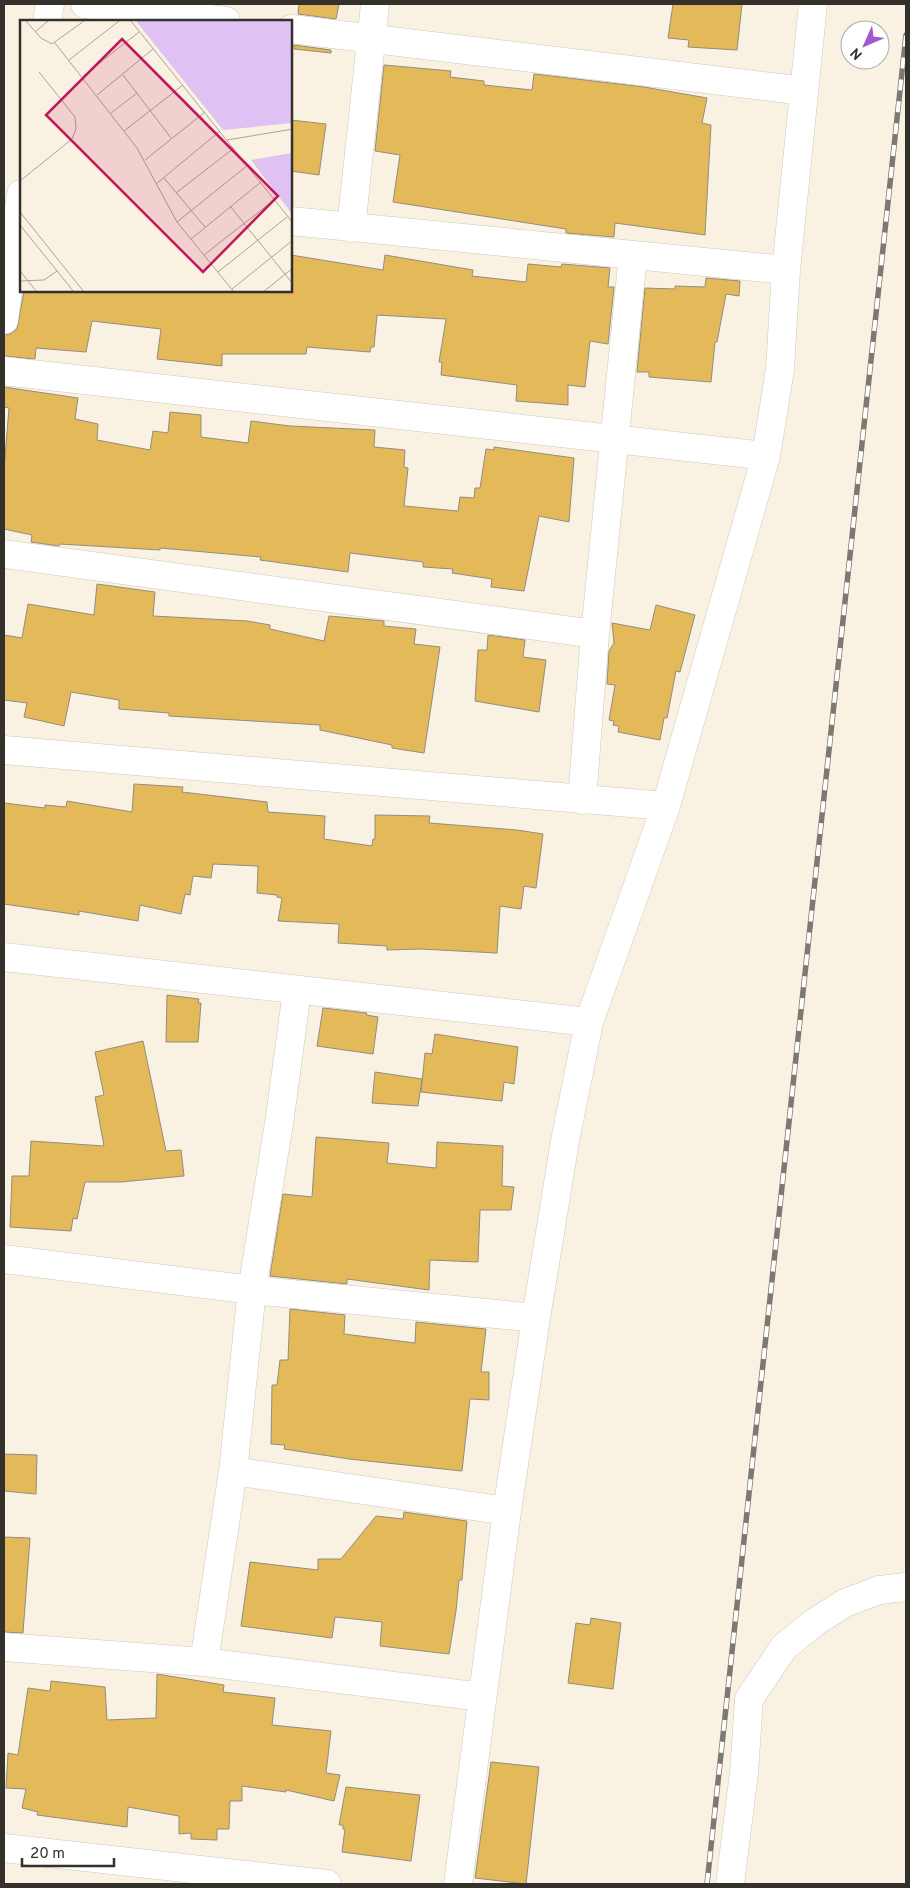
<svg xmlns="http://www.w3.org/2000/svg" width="910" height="1888" font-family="Overpass,sans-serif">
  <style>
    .building { fill: #e3b959; stroke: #938d7f }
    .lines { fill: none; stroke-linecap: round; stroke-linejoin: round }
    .minor-casing { stroke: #d0c9ba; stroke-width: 29 }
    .minor { stroke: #fff; stroke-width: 28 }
    .rail-casing { stroke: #7e796f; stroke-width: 5.5 }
    .rail { stroke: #fff; stroke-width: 4; stroke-dasharray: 11; stroke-linecap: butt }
    .inset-road { fill: none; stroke: #aaa499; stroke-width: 1 }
    .view { fill: #c2185b; fill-opacity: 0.15; stroke: #c2185b; stroke-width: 2.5 }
    .inset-edge { fill: none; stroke: #34312b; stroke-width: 2.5 }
  </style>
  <rect width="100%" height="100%" fill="#f9f1e2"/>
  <path class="building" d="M299,4H339L336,19L298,14Z
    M673,4H742L737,50L688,47L689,40L668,38Z
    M294,45L331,50V53L294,49Z
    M384,65L451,71L450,77L484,81V85L532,90L534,74L644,87L707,98L702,123L711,125L705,235L615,223L614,237L566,233V229L393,202L400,155L375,151Z
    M291,120L326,124L319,175L291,171Z
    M291,255L383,270L385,255L473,270L472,276L526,282L528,264L561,267L562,264L610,268L608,287H614L608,344L590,341L585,387L568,385V405L516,401L517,385L441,375L442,362H439L446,319L377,315L374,347H371L370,352L307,347L306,354H222V366L157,359L161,329L92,321L86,352L36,348L35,359L4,356V335L10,334L17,329L24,291H291Z
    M706,278L740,281L739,296L726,294L717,342H715L711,382L649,377V372H637L645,288L675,289V286L705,287Z
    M4,387L78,398L75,419L98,424L97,440L150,450L153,431L168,433L170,412L201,415V437L248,443L251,421L290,426L375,430L374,447L405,450L404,467L408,468L404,506L458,511L460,497L474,498L475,488H480L486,449L494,450V447L574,458L569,522L539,516L524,591L491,587L492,579L452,573L453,569L423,567V562L350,553L348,572L260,560L261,557L160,548V550L60,544L59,546L31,542L32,535L4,529V469L9,408L4,407Z
    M97,584L155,592L153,616L247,621L270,625V629L324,641L329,616L384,621V626L416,629L414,644L440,647L424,753L392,748V745L320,730V725L169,716V713L119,709V700L71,692L64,726L24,717L27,703L4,700V635L22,638L28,604L94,615Z
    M656,605L695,615L680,672L676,671L667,718H664L660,740L618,732L619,726L613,725L614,721L609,720L615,685L607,684L609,651L614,643L612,623L650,630Z
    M488,635L525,640L523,657L546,660L539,712L475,701L478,650H487Z
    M134,784L183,787L182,792L267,802L268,812L325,816L324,839L372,846L373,839H375V815L430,816L429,823L517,830L543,834L536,888L524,886L521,909L500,906L497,953L420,949L387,950V946L338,943L339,924L278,921L282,898L277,897V895L257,893L258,866L213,864L211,878L193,876L190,895L185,894L181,914L140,905L138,921L79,911V915L4,904V803L45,808V805L66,807L67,801L132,812Z
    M167,995L199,999L198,1003H201L198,1042H166Z
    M323,1008L367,1013L366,1015L378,1017L373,1054L317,1046Z
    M435,1034L518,1047L514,1084L504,1082L502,1101L421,1092L425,1053L432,1054Z
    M143,1041L166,1151L181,1150L184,1176L121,1182H85L77,1219L73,1218L71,1231L10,1227L12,1176H29L31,1141L104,1146L95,1097L104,1095L95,1052Z
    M375,1072L422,1079L418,1106L372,1103Z
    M316,1137L389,1143L387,1163L436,1168L437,1142L503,1146L502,1186L514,1187L511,1210H480L478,1262L430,1260L429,1290L347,1279V1284L270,1276L283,1194L312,1197Z
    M290,1309L345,1315L344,1334L415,1343L416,1322L486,1329L481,1372H489V1400L470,1399L462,1471L349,1459L284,1449L285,1445L271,1444L272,1385H277L280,1360H288Z
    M4,1454L37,1455L36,1494L4,1491Z
    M404,1512L467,1521L462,1580H459L456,1611L449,1654L380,1646L382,1622L335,1617L332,1638L241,1626L250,1562L318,1570V1559H341L376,1516L403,1519Z
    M4,1537L30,1538L23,1633L4,1632Z
    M591,1618L621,1623L613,1689L568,1683L576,1623L590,1625Z
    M157,1674L224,1685L223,1692L275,1698L272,1725L331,1731L326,1773L340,1775L334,1801L286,1790V1792L242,1786V1801H230L229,1829H217V1840L191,1839V1833L179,1834V1816L128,1807L127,1827L37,1815L38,1812L22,1808L26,1789L6,1788L8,1753L18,1755L28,1688L50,1691L51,1681L105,1687L107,1720L156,1718Z
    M491,1762L539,1767L526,1884L475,1878Z
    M346,1787L420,1795L411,1861L342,1852L345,1829H343V1825H339Z"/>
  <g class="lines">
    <defs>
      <path id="minor" d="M85,4L226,21
        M47,21L50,4
        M291,29L804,91
        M291,221L786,270
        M351,228L375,4
        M4,320L21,194
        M4,371L766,456
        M4,554L595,634
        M4,750L666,806
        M582,800L595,634L633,255
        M4,957L589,1022
        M4,1259L252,1290L536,1318
        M233,1471L507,1511
        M4,1647L204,1662L482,1697
        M204,1662L233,1471L252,1290L280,1117L297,991
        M4,1848L327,1884
        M458,1884L507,1511L536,1318L565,1141L589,1022L666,806L766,456L780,369L786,270L813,4
        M730,1884L744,1773L749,1699L784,1647L815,1622L845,1603L879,1590L906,1587"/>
    </defs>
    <use href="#minor" class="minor-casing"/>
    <use href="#minor" class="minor"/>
    <defs>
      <path id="rail" d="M707,1884L906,35"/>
    </defs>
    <use href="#rail" class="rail-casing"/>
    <use href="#rail" class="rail"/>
  </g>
  <g transform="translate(20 20)">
    <rect width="272" height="272" fill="#f9f1e2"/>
    <path d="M116,1H272V103L203,110ZM272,133H273L272,194L231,140Z" fill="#dfc1f4"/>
    <path class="inset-road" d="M6,1L21,18L32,24L64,1M111,1L273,203M15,12L28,1M35,23L117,128L157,202L214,272M49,40L99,1M103,55L151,118M63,56L119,12M77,75L133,29M91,93L117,73M104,111L163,65M207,120L273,109M125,140L185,92M144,158L185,207M0,161L52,119L56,109L55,97L19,52M136,164L200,111M156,173L214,128M210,186L273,264M0,192L64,272M157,202L228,145M0,205L54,272M171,219L241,162M184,235L254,180M0,251L17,272M198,252L267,197M0,261L24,260L37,251M212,269L273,220M243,272L273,248"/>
    <path class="view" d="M102,19L258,176L183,252L26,95Z"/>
    <rect width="272" height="272" class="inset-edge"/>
  </g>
  <rect width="910" height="1888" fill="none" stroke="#34312b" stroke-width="10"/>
  <g transform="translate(865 45) rotate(225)"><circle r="24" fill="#ffffff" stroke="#aeadaa"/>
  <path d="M0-4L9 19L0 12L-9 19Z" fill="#a159cc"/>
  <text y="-8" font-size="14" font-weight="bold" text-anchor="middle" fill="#34312b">N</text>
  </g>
  <path d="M22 1858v8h92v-8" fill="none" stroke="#34312b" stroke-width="2.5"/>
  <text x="30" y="1858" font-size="15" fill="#34312b" stroke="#ffffff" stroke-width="4" paint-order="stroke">20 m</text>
</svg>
